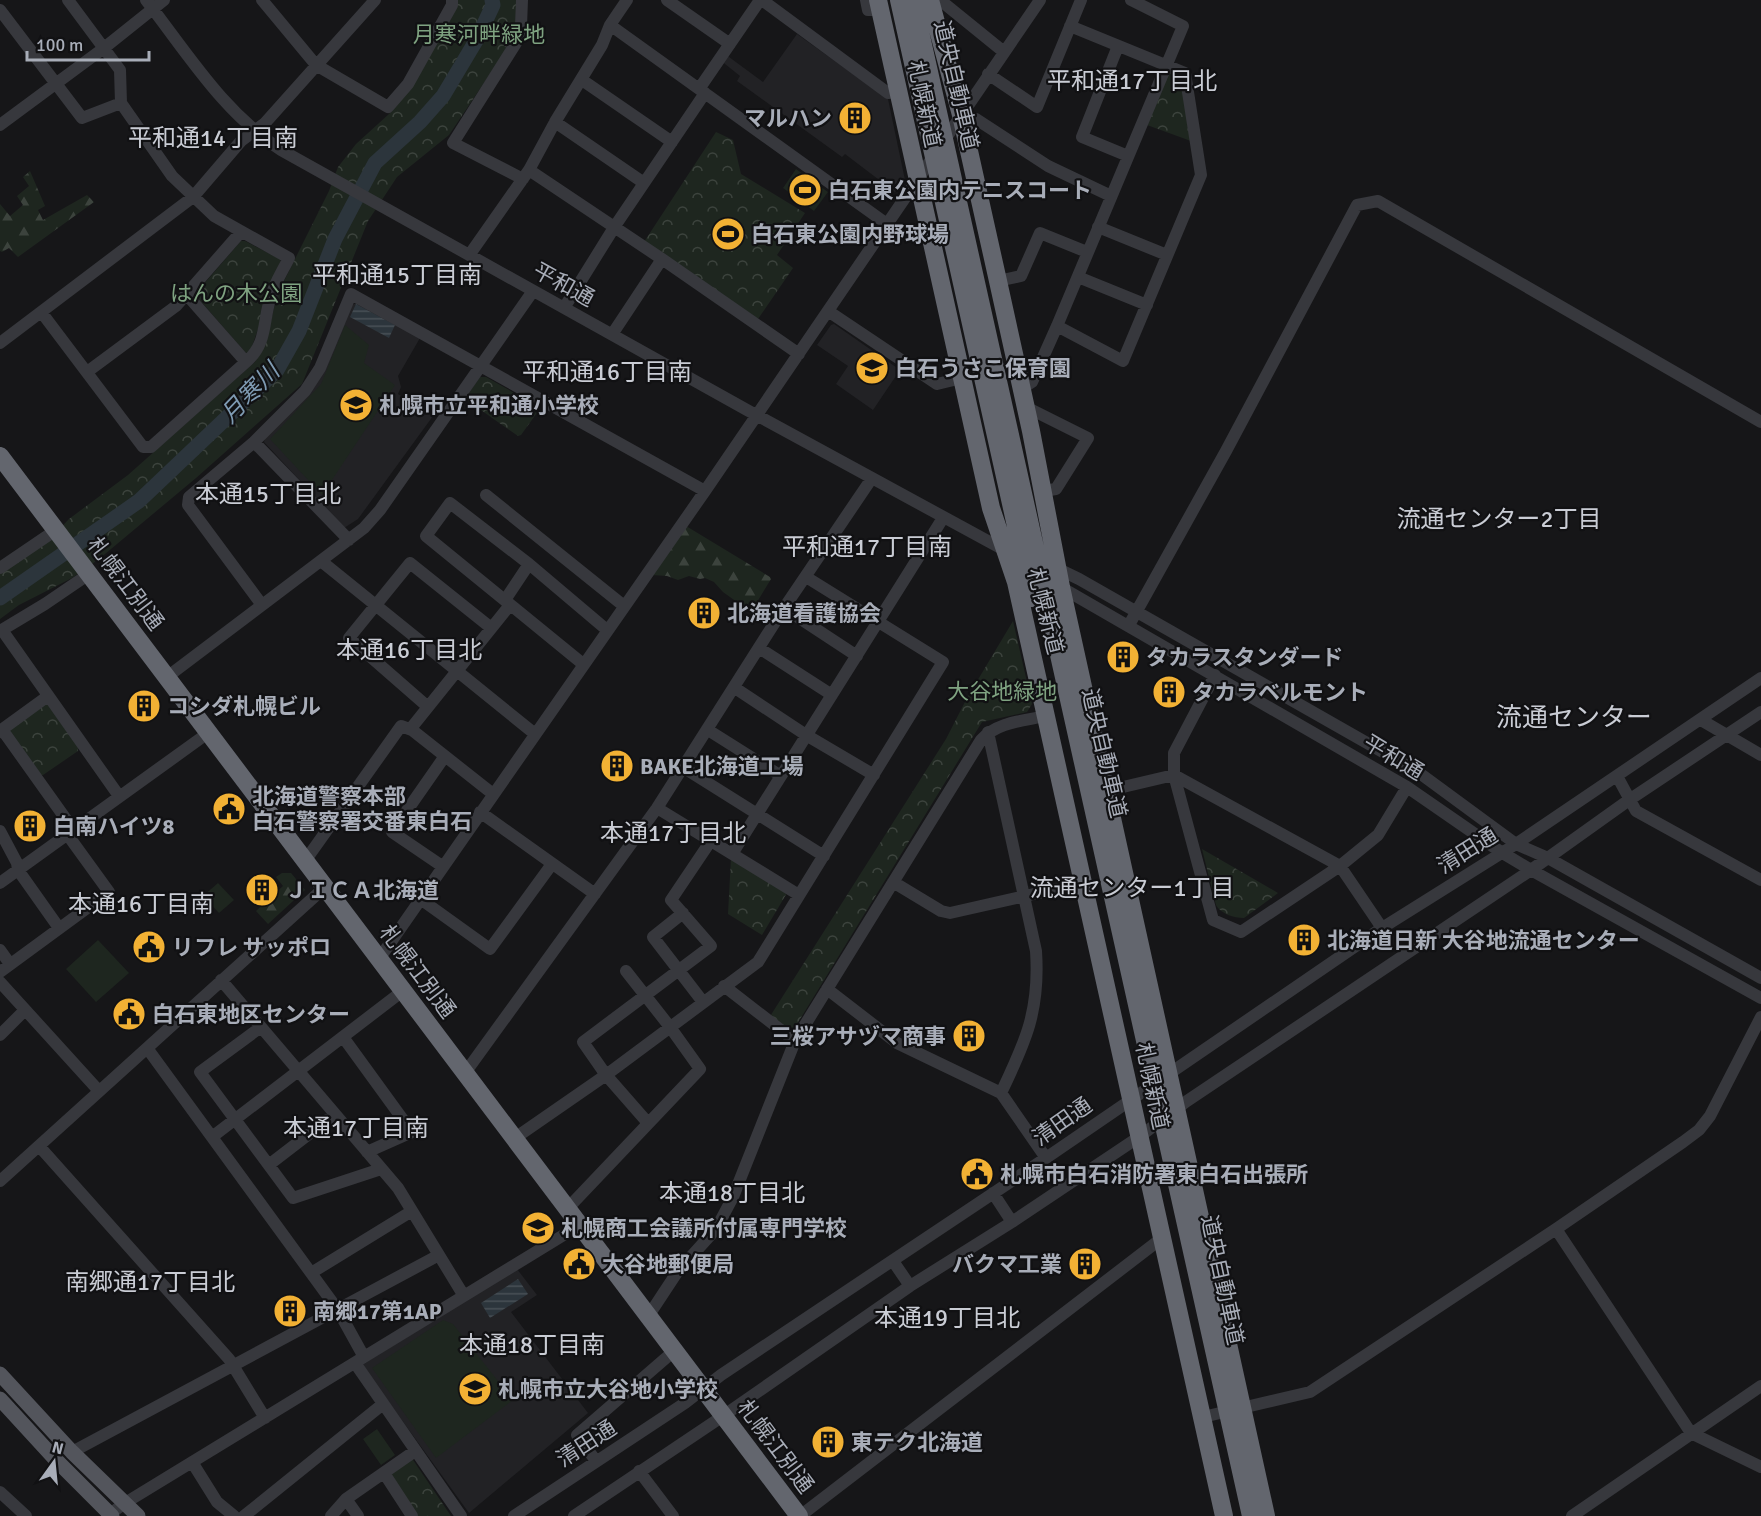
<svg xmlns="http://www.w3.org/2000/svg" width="1761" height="1516" font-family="Signika,'Noto Sans JP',sans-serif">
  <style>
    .built { fill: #222225 }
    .green { fill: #1e261f }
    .forest { fill: url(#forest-firs) }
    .park { fill: url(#park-crowns) }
    .water { fill: url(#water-rules) }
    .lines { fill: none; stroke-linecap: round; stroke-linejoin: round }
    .river { stroke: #2c353c; stroke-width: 15 }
    .minor { stroke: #37383d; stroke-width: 12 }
    .major { stroke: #53555c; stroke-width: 15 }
    .highway { stroke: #63666e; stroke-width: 18 }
    .labels { text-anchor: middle; stroke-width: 4.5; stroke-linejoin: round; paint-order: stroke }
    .park-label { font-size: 22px; fill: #7fa381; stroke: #111113 }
    .street-label { font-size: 22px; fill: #a8adb8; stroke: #111113 }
    .poi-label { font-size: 22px; font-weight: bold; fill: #a8adb8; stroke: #111113; text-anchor: start }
    .neighbourhood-label { font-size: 24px; fill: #c9ccd4; stroke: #111113 }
    .water-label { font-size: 24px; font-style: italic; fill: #7f9bb3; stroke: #111113 }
    .quarter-label { font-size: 26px; fill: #c9ccd4; stroke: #111113 }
  </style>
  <defs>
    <pattern id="forest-firs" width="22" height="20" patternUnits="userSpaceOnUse" patternTransform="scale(1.5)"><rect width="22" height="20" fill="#1e261f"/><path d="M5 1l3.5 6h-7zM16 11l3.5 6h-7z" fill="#3c433d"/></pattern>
    <pattern id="park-crowns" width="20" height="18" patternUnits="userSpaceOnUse" patternTransform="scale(1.5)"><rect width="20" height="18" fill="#1e261f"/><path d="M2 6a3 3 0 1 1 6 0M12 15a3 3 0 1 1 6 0" fill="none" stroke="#3c433d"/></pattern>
    <pattern id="water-rules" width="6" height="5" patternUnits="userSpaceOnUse" patternTransform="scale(1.5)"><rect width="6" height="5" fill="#2c353c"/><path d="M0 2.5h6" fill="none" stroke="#485056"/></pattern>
  </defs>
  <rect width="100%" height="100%" fill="#161618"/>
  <path class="built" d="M797,34L888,99L905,180L895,192L845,154L842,157L737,81L740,76L720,60L725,54L763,82Z
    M356,303L420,338L398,376L401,387L398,394L433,416L358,519L344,528L264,442L265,438L312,390L352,305Z
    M834,324L900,370L873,410L836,384L848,366L817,345L831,325Z
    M517,1269L537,1295L511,1312L588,1413L469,1513L362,1365Z"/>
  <path class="green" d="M796,169L828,192L814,211L783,188Z
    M345,325L369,345L364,363L395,385L322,495L270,439L321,384Z
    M218,883L234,900L219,913L203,896Z
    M98,940L129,973L96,1002L66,969Z
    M443,1320L453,1324L513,1400L436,1458L372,1368Z
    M377,1429L395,1455L381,1465L363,1439Z"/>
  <path class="forest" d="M30,171L45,206L38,210L43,220L87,195L94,202L18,257L9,248L2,252L0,251V204L10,216L23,205L17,196L29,186L23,177Z
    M686,526L770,577L771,579L751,612L723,592L714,582L705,578L700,579L689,576L678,580L667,576L652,575Z
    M282,873H291L305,890L268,924L256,911L283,886L276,877Z"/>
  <path class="park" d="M458,0H519L517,23L504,53L449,135L397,177L368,221L302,384L196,478L99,559L72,578L19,605L0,619V574L46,543L69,519L128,475L255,362L266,343L277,295L329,191L338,167L356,144L389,114L412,86L451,19Z
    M1170,72L1181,76L1191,141L1147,125L1168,74Z
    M716,132L733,140L741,174L805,213L777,255L793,268L758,319L644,242Z
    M241,241H245L280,259L281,263L250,352L246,353L198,298L197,292Z
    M480,377H486L539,407V410L521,435L518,436L468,401L467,396Z
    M1013,621L1032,704L1027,712L982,722L791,1034L769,1018L946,739L967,698Z
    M45,705H48L78,747V751L43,775H39L9,733L10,729Z
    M1202,849L1278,893L1244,918C1234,918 1221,914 1216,905Z
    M731,858L787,893L762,935L728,914Z
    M411,1457L451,1516H416L388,1473Z"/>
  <path class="water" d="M356,304L395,325L389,338L350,317Z
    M518,1279L528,1294L490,1318L481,1303Z"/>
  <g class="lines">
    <path class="river" d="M0,598L139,501L277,370L299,331L335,239L375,163L420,122L443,96L477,39L493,5L492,0"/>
    <path class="minor" d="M146,0C188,54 223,112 281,150L747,410L1008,552
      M262,0L316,65L388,107L408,84L452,5V0
      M522,0L521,26L516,43L453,143L523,179
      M667,0L730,44
      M762,0L888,93L898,91
      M866,0L868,10H880
      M940,0L1004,52
      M0,10L82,118L121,103
      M610,25L887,224
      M1118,46L1082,137L1128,156
      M988,74L1037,107L1081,0
      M582,80L672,142
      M699,89L760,0
      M962,120L976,119L1048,166L1111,196
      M555,122L644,183
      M0,125L104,48L164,0
      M529,170L662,259L799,354
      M1098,227L1167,255
      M470,254L529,170L555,122L602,45L610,25L627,0
      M1078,277L1147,305
      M998,281L1021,276L1040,233L1087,252
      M187,295L246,362
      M564,308L615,226L705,93
      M828,311L937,384L962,378
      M42,313L143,447H151L246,362C269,342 262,319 272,293C276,281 283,270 289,258L214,216L172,176L121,103L120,70L68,0
      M1057,326L1123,361L1201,175L1185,73L1070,26
      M613,333L662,259
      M0,343L193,197L241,141L265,123L375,0
      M87,372L176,306L240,233
      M1021,389L1032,382L1057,326L1183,26L1131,0
      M1026,407L1088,438L1056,489L1043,491
      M254,442L349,540
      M486,495L624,606
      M321,561L535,734
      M1052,566L1079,579L1418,772L1516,844L1548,858L1761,978
      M0,568L56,530
      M1057,585L1407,787L1501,852L1531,870L1761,998
      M505,600L529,564
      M262,605L188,505L189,497L254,442L305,391L320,368L351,294L705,491
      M784,608L857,656
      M1129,625L1226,451L1357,205L1378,201L1761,422
      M2,630L119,796
      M0,631L45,604L89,574
      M759,648L832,695
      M583,664L426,536L450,503L529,564L607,630
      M1215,675L1174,753V775L1213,920L1241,932L1340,866L1378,835L1407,787
      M167,677L364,528L380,510L533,291
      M735,688L806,735L874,775
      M428,707L349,638L410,563L490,627
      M1701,720L1761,755
      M0,730L6,735L73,829
      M708,730L781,776
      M0,731L48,696
      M988,732L1036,951C1040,1010 1026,1041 1001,1093
      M684,768L824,856
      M1617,776L1636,811L1761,880
      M1106,791L1174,775L1340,866L1382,928
      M493,794L412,730V727L510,605
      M657,808L799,895
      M480,812L595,894
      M0,831L17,863L18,870L59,928
      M732,854L943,518
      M305,861L401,726L412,730
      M442,866L392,832L445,756
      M893,882L941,911L950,913L1083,883
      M0,883L208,733
      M419,898L490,949L552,864
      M683,913L653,937L703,1002
      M0,950L10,964
      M379,959L705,491L1040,0
      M0,972L109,892L67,834
      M221,980L398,1188L464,1296
      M0,982L99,1091
      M724,986L795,1041
      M827,989L897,1043L1001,1093L1046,1158
      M261,1027L200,1072L293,1198L381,1169
      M0,1035L25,1010
      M343,1037L412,1132L367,1152
      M147,1048L338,1310L364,1357
      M465,1073L657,808L784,608L872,478
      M648,1123L606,1075L583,1042L711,946L671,900L710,842
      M212,1137L404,990
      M515,1138L606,1075L758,962L943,662L806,577
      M39,1146L229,1359L265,1418
      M270,1164L335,1114
      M0,1181L324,888
      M993,1193L1012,1222
      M568,1208L700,1069L670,1027L626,971
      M1556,1229L1691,1433L1761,1467
      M893,1261L910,1286
      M311,1273L412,1211
      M649,1315L678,1271L716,1229L733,1197L795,1041L981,740C997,722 1023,721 1046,716
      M355,1363L461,1516
      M1203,1417L1310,1392L1556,1229L1683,1142L1699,1130L1710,1116L1761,1017
      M72,1452L439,1255
      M596,1461L577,1435L674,1351
      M192,1462L217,1502L234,1516
      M639,1471L673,1516
      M384,1473L412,1516
      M0,1492L26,1516
      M346,1499L358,1516
      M107,1516L125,1503L580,1225
      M244,1516L383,1404
      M331,1516L346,1499L415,1451
      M514,1516L685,1403L721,1375L1046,1158L1382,928L1516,844L1761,678
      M574,1516L723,1416L910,1286L1012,1222L1139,1137L1187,1101L1531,870L1629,800L1761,712
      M800,1516L1162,1238
      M1572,1516L1761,1386"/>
    <path class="major" d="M0,1374L72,1452L138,1516
      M0,1399L56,1460L112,1516"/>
    <path class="highway" d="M878,0L991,508L1016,582L1224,1516
      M899,0L1032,598
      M913,0L1251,1516
      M930,0L961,115L998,281L1031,431L1061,587L1266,1516
      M0,456L799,1516"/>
  </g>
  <defs>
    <symbol id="building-disc" viewBox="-11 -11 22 22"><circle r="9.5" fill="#f2b134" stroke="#111113"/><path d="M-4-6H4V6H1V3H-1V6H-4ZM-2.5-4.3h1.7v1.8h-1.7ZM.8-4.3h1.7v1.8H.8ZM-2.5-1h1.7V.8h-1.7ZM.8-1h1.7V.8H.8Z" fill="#111"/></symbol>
    <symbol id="stadium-disc" viewBox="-11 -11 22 22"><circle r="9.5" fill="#f2b134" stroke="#111113"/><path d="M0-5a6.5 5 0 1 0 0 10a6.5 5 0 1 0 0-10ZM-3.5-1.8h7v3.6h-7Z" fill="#111"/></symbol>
    <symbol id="school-disc" viewBox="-11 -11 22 22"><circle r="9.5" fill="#f2b134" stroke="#111113"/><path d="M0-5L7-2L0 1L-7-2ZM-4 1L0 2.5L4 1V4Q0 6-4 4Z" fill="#111"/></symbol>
    <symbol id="civic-disc" viewBox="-11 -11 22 22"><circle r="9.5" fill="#f2b134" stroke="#111113"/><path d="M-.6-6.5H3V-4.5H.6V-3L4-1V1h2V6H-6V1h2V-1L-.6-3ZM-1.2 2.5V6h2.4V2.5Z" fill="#111"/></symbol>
    <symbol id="university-disc" viewBox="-11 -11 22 22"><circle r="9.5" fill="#f2b134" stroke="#111113"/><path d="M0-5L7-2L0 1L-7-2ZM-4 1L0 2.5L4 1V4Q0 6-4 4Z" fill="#111"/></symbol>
  </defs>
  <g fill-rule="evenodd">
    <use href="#building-disc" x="836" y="99" width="38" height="38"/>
    <use href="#stadium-disc" x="786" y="171" width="38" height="38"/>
    <use href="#stadium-disc" x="709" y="215" width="38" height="38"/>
    <use href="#school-disc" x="853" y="349" width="38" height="38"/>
    <use href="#school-disc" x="337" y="386" width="38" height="38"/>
    <use href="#building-disc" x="685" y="594" width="38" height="38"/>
    <use href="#building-disc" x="1104" y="638" width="38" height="38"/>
    <use href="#building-disc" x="1150" y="673" width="38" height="38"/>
    <use href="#building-disc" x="125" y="687" width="38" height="38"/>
    <use href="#building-disc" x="598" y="747" width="38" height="38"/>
    <use href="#civic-disc" x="210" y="790" width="38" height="38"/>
    <use href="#building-disc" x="11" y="807" width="38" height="38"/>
    <use href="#building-disc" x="243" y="871" width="38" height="38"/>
    <use href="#building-disc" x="1285" y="921" width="38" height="38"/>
    <use href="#civic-disc" x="130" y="928" width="38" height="38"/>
    <use href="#civic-disc" x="110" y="995" width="38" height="38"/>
    <use href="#building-disc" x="950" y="1017" width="38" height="38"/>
    <use href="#civic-disc" x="958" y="1155" width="38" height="38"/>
    <use href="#university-disc" x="519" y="1209" width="38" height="38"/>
    <use href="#civic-disc" x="560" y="1245" width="38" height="38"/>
    <use href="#building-disc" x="1066" y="1245" width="38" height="38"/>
    <use href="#building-disc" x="271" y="1292" width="38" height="38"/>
    <use href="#school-disc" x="456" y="1370" width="38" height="38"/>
    <use href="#building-disc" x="809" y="1423" width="38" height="38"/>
  </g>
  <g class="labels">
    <g class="park-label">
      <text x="479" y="42">月寒河畔緑地</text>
      <text x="236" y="301">はんの木公園</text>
      <text x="1002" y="699">大谷地緑地</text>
    </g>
    <g class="street-label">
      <text transform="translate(957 85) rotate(77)" y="8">道央自動車道</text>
      <text transform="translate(925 104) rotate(78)" y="8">札幌新道</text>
      <text transform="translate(564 284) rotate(29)" y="8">平和通</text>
      <text transform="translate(126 583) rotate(53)" y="8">札幌江別通</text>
      <text transform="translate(1046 611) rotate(76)" y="8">札幌新道</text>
      <text transform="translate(1105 753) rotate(77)" y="8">道央自動車道</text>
      <text transform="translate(1394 757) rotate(31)" y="8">平和通</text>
      <text transform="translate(1467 850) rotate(-32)" y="8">清田通</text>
      <text transform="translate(418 971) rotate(53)" y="8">札幌江別通</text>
      <text transform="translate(1153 1086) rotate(78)" y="8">札幌新道</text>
      <text transform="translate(1062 1121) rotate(-35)" y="8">清田通</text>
      <text transform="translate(1223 1280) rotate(78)" y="8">道央自動車道</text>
      <text transform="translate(586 1443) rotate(-33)" y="8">清田通</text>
      <text transform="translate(776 1446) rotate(53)" y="8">札幌江別通</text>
    </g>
    <g class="poi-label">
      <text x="832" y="126" text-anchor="end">マルハン</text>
      <text x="828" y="198">白石東公園内テニスコート</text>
      <text x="751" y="242">白石東公園内野球場</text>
      <text x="895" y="376">白石うさこ保育園</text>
      <text x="379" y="413">札幌市立平和通小学校</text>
      <text x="727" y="621">北海道看護協会</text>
      <text x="1146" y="665">タカラスタンダード</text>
      <text x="1192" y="700">タカラベルモント</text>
      <text x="167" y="714">コシダ札幌ビル</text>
      <text x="640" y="774">BAKE北海道工場</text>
      <text x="252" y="804">北海道警察本部<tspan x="252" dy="25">白石警察署交番東白石</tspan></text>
      <text x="53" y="834">白南ハイツ8</text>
      <text x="285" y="898">ＪＩＣＡ北海道</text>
      <text x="1327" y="948">北海道日新 大谷地流通センター</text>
      <text x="172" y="955">リフレ サッポロ</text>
      <text x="152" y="1022">白石東地区センター</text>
      <text x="946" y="1044" text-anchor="end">三桜アサヅマ商事</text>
      <text x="1000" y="1182">札幌市白石消防署東白石出張所</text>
      <text x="561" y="1236">札幌商工会議所付属専門学校</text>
      <text x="602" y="1272">大谷地郵便局</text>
      <text x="1062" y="1272" text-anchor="end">バクマ工業</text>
      <text x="313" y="1319">南郷17第1AP</text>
      <text x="498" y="1397">札幌市立大谷地小学校</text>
      <text x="851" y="1450">東テク北海道</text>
    </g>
    <g class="neighbourhood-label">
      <text x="1132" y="89">平和通17丁目北</text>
      <text x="213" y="146">平和通14丁目南</text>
      <text x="397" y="283">平和通15丁目南</text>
      <text x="607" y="380">平和通16丁目南</text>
      <text x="268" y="502">本通15丁目北</text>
      <text x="1499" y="527">流通センター2丁目</text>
      <text x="867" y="555">平和通17丁目南</text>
      <text x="409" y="658">本通16丁目北</text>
      <text x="673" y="841">本通17丁目北</text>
      <text x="1132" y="896">流通センター1丁目</text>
      <text x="141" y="912">本通16丁目南</text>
      <text x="356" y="1136">本通17丁目南</text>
      <text x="732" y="1201">本通18丁目北</text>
      <text x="150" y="1290">南郷通17丁目北</text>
      <text x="947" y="1326">本通19丁目北</text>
      <text x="532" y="1353">本通18丁目南</text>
    </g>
    <g class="water-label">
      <text transform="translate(250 393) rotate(-46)" y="8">月寒川</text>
    </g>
    <g class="quarter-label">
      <text x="1574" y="726">流通センター</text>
    </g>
  </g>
  <g transform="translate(54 1462) rotate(15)" stroke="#111113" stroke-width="4.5" paint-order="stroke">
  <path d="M0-4.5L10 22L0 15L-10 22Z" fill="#a8adb8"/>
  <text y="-9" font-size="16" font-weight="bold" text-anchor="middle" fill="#a8adb8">N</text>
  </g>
  <path d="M27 51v9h122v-9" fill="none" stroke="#a8adb8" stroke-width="3"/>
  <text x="36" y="51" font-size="18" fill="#a8adb8" stroke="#111113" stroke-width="4.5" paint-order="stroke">100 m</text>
</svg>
